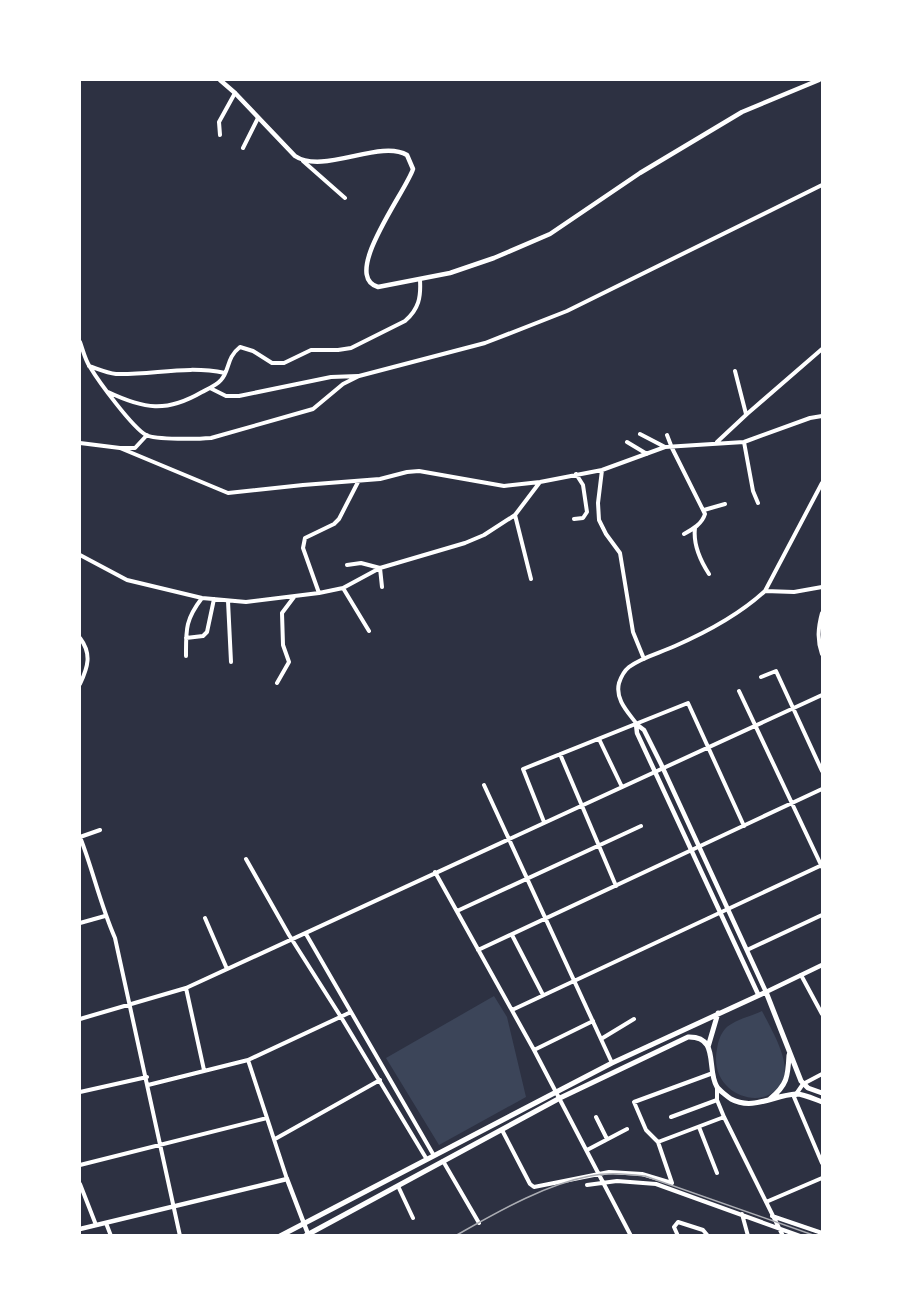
<svg xmlns="http://www.w3.org/2000/svg" width="902" height="1315" font-family="'Work Sans',sans-serif">
  <style>
    .green { fill: #3c4559 }
    .lines { fill: none; stroke-linecap: round; stroke-linejoin: round }
    .minor { stroke: #fff; stroke-width: 4 }
    .tertiary { stroke: #fff; stroke-width: 4.5 }
    .primary { stroke: #fff; stroke-width: 5 }
    .rail { stroke: #abadb3; stroke-width: 1.5 }
  </style>
  <rect width="100%" height="100%" fill="#2d3142"/>
  <path class="green" d="M494,996L507,1017L526,1097L439,1145L386,1058Z
    M762,1011C770,1027 789,1058 784,1076C773,1116 707,1098 717,1049C718,1042 720,1035 725,1029C733,1020 752,1016 762,1011Z"/>
  <g class="lines">
    <path class="minor" d="M220,135L219,122L235,93
      M243,148L258,118
      M303,161L345,198
      M80,342C83,350 85,360 90,367C99,382 132,427 146,435C156,440 199,439 211,438L313,409L343,384L359,376L485,343L567,311L822,185
      M89,366C98,369 107,373 116,374C154,375 186,365 225,373
      M735,371L746,414
      M210,388L226,396H239L331,377L358,376
      M108,392C144,409 166,413 202,392C208,389 217,385 221,380C230,370 226,358 240,347L253,351L272,363H284L311,350H338L351,348L405,321C419,309 421,297 420,280
      M640,434L665,447
      M667,435L672,448L705,514C702,524 693,529 684,534
      M627,442L647,454
      M717,442L747,414L822,349
      M744,442L753,491L758,503
      M80,443L120,448H135L147,435
      M120,448L228,493L303,485L380,479L407,472L419,471L504,486L540,482L602,470L665,447L744,442L810,418L822,416
      M602,470L598,503L599,520L606,534L620,553L633,632L644,659
      M704,510L725,504
      M515,515L531,579
      M574,519L583,518L587,512L583,485L576,474
      M695,528C693,544 700,560 709,574
      M80,555L127,580L202,598L246,602L319,593L343,588L380,568L465,543L484,535L515,515L540,482
      M347,565L361,563L380,568L382,587
      M343,588L369,631
      M765,591L794,592L822,587
      M319,593L303,548L305,538L334,524L339,519L358,482
      M228,601L231,662
      M822,613C818,628 817,640 822,654
      M80,638C92,654 88,667 80,684
      M186,638L203,636L207,632L214,599
      M186,656C186,630 185,620 202,598
      M761,677L776,671L822,771
      M277,683L289,662L283,645L282,613L294,597
      M739,691L822,867
      M636,723C627,711 615,699 619,683C621,677 624,671 629,667C642,657 660,653 675,646C707,632 739,615 765,591L822,483
      M599,739L622,787
      M560,754L616,886
      M484,785L612,1063
      M544,822L523,769L688,703L744,826
      M80,837C93,870 100,904 115,938L180,1236
      M80,837L100,830
      M246,859L289,935L341,1017L426,1158
      M435,872L534,1050L631,1236
      M457,911L641,826
      M205,918L227,969
      M80,923L105,916
      M306,934L433,1154
      M512,935L543,995
      M478,950L822,789
      M747,950L822,915
      M801,975L822,1014
      M186,988L204,1070
      M512,1010L822,865
      M80,1019L186,988L822,695
      M601,1039L634,1019
      M534,1050L593,1021
      M248,1060L287,1179
      M822,1074L803,1084L794,1097L822,1163
      M148,1085L248,1060L351,1012
      M717,1087V1100L724,1117L783,1236
      M80,1092L147,1077
      M596,1117L607,1139
      M671,1117L717,1100
      M699,1127L717,1173
      M502,1130L530,1184L534,1187L609,1172L642,1174L672,1183
      M275,1139L380,1080
      M658,1142L724,1117
      M587,1150L627,1129
      M443,1161L479,1223
      M80,1165L267,1118
      M672,1183L658,1142L646,1130L634,1102L713,1073
      M80,1184L96,1225
      M587,1185L617,1181L656,1184L800,1236
      M398,1186L413,1218
      M766,1202L822,1178
      M742,1214L748,1236
      M772,1216L822,1233
      M106,1223L111,1236
      M678,1236L674,1227L678,1222L703,1230L708,1236"/>
    <path class="tertiary" d="M220,80L235,93L295,156C323,175 380,139 407,155L413,169C407,190 340,276 378,287L450,273L494,258L550,234L640,173L742,112L819,80
      M636,724L644,730L661,764L766,992L822,965
      M636,724L637,733L758,994
      M80,1229L287,1179L308,1234"/>
    <path class="primary" d="M708,1047L718,1013
      M770,1099C787,1085 788,1077 789,1055
      M280,1236L612,1063L766,992L801,1081L808,1088L822,1093
      M305,1236L560,1098L688,1037C720,1036 706,1069 717,1087C719,1090 728,1097 731,1099C753,1111 774,1095 796,1094C804,1094 814,1099 822,1102"/>
    <path class="rail" d="M455,1236C496,1213 543,1185 590,1176C608,1172 626,1174 645,1176L816,1236"/>
  </g>
  <rect width="902" height="1315" fill="none" stroke="#ffffff" stroke-width="162"/>
</svg>
